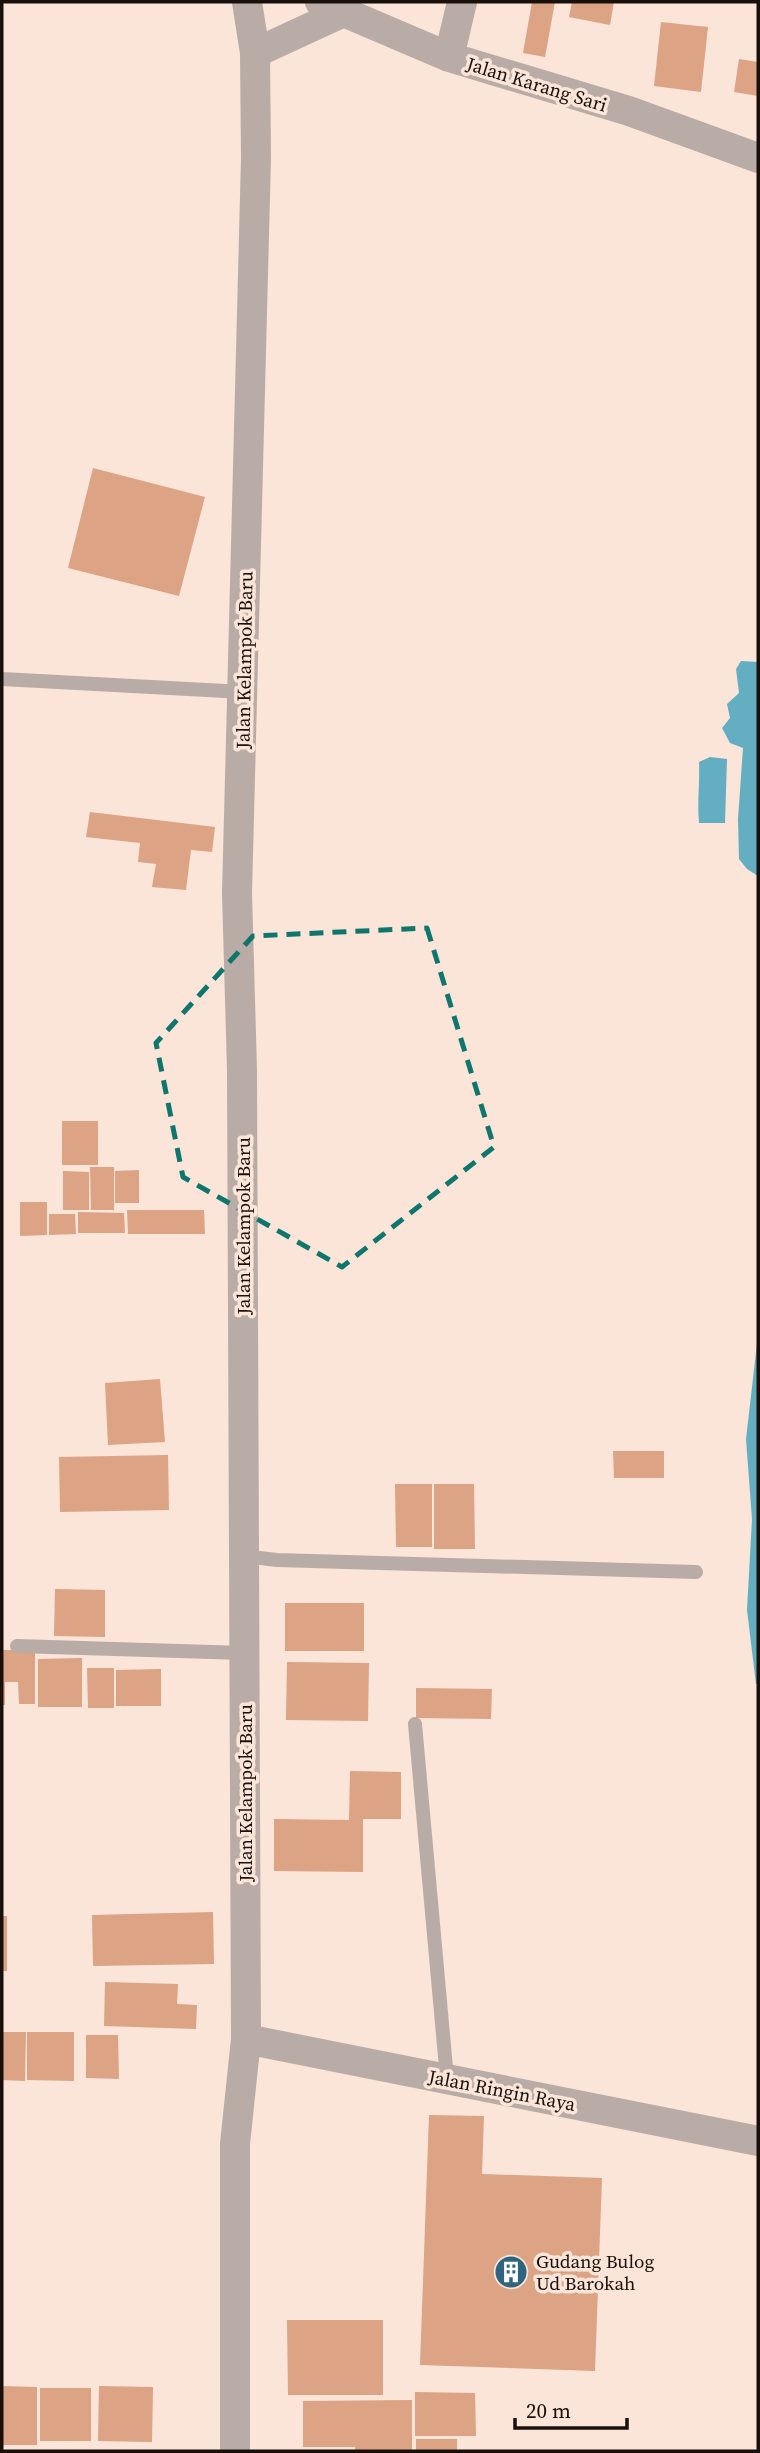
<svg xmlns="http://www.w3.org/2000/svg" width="760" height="2453" font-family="'Source Serif 4',serif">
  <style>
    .water { fill: #64aec2 }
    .building { fill: #dca385 }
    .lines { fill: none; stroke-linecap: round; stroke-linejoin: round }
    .lane { stroke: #b9aca6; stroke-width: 14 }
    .street { stroke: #b9aca6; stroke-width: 30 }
    .marked { fill: none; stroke: #0f766e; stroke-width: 5; stroke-dasharray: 14 9; stroke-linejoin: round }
    .labels { text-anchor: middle; stroke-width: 7; stroke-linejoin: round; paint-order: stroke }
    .street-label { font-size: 19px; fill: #19100b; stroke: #fbe4d8 }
    .poi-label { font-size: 19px; fill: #19100b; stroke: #fbe4d8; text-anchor: start }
  </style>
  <rect width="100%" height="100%" fill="#fbe4d8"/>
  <path class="water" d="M741,661L758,662V876L747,869L739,859L738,819L743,748L730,743L722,728L730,718L727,704L739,693L736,669Z
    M710,757L727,759L725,823H699C697,803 700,783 699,762Z
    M758,1335V1684H756L747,1610L752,1519L746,1439Z"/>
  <path class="building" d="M532,2H555L545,57L523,53Z
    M572,2H614L610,25L569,17Z
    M661,22L708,27L701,92L654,86Z
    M739,59L758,62V96L734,92Z
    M93,468L205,497L179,596L68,568Z
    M90,812L215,827L212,852L191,850L186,890L152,887L156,864L138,862L140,843L86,837Z
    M62,1121H98V1165H62Z
    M90,1167H114V1210H91Z
    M139,1170V1203H115V1171Z
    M63,1171L89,1172V1210H63Z
    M20,1202H47V1235L20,1236Z
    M127,1210H204L205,1234H128Z
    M78,1212L124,1213L125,1233H78Z
    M49,1214H75L76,1234L49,1235Z
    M160,1379L165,1442L108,1445L105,1383Z
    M613,1451H664V1478H614Z
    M168,1455L169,1510L60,1512L59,1457Z
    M395,1484H432V1547H396Z
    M434,1484H474L475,1549H434Z
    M55,1589L105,1590V1637L54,1636Z
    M285,1603H364V1651H285Z
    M2,1650H35V1704H19L18,1682H5V1705H2Z
    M82,1658V1707H38V1659Z
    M287,1662L369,1663L368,1721L286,1720Z
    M87,1668H114V1708H88Z
    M161,1669V1706H116V1670Z
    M416,1688L492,1689L491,1719L416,1718Z
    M350,1771L401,1772V1819H363V1872L274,1871V1819L349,1820Z
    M213,1912L214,1964L93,1966L92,1915Z
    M2,1916H7V1971H2Z
    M105,1982L178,1984L177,2004L197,2005L196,2029L104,2026Z
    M2,2032H26L25,2081L2,2080Z
    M27,2032H74V2081L27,2080Z
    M86,2035H118L119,2079L86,2078Z
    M429,2115L484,2116L482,2174L602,2178L595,2371L420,2365Z
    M287,2320H383V2395H288Z
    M2,2386L37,2387V2445H2Z
    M99,2386L153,2387L152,2442L98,2441Z
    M40,2388H91V2441H40Z
    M415,2392L475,2393L476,2436H415Z
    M412,2400V2451H355V2447H303V2401Z
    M416,2439H457V2451H416Z"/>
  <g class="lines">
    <path class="lane" d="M2,679L244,692
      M244,1556L277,1560L696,1572
      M17,1646L244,1653
      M415,1724L447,2079"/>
    <path class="street" d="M320,2L449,57L629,111L758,158
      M255,53L344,12
      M449,57L462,2
      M246,2039L758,2141
      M235,2451V2144L246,2039L242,1070L237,893L256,158L255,53L247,2"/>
  </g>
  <path class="marked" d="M427,928L494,1147L342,1267L183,1177L156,1043L253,936Z"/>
  <defs>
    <symbol id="building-disc" viewBox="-11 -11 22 22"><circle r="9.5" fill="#2e647f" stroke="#fbe4d8"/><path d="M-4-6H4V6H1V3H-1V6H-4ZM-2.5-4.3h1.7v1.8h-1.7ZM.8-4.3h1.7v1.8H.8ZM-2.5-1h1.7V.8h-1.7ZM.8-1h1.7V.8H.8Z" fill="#fff"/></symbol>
  </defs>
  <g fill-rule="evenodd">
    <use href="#building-disc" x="492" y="2253" width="38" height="38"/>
  </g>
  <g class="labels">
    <g class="street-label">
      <text transform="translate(537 84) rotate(17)" y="7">Jalan Karang Sari</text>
      <text transform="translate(244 660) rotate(-89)" y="7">Jalan Kelampok Baru</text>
      <text transform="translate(243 1226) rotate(-90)" y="7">Jalan Kelampok Baru</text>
      <text transform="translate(245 1793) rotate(-90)" y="7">Jalan Kelampok Baru</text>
      <text transform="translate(502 2090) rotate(11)" y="7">Jalan Ringin Raya</text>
    </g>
    <g class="poi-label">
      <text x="536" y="2268">Gudang Bulog<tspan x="536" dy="22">Ud Barokah</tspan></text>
    </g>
  </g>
  <rect width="760" height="2453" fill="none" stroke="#19100b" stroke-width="7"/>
  <path d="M515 2418v10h112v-10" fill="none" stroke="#19100b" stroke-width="3.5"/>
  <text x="526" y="2418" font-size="21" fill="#19100b" stroke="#fbe4d8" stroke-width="5" paint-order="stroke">20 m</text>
</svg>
